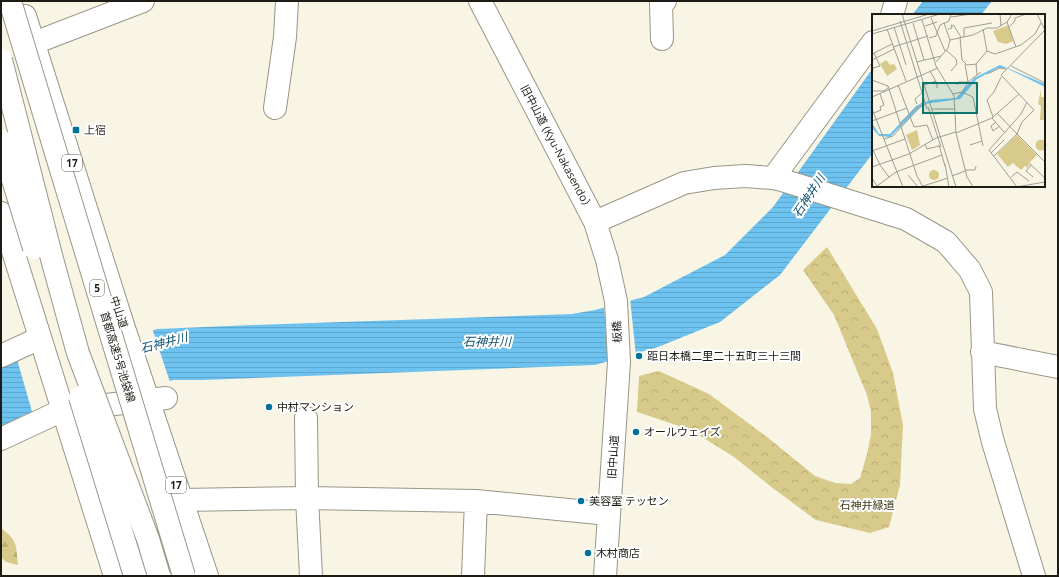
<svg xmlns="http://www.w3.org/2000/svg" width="1059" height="577" font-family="'Open Sans','Noto Sans JP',sans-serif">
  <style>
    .forest { fill: url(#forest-firs) }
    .park { fill: url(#park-crowns) }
    .water { fill: url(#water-rules) }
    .pier { fill: #f8f5e5 }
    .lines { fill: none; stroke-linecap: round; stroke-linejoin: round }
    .minor-casing { stroke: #999688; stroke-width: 24 }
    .highway-casing { stroke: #999688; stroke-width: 24 }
    .minor { stroke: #fff; stroke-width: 22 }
    .highway { stroke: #fff; stroke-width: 22 }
    .highway-bridge-casing { stroke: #999688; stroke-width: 24; stroke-linecap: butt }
    .highway-bridge { stroke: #fff; stroke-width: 22 }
    .poi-dot { fill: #01719c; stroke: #fff; stroke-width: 1.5 }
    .labels { text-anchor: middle; stroke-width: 4; stroke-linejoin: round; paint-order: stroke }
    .shield { fill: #fff; stroke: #605f5b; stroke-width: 1 }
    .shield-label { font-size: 10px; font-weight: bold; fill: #1c1b15 }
    .poi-label { font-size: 11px; fill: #1c1b15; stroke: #fff; text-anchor: start }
    .street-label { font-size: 11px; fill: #1c1b15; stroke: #fff }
    .park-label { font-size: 11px; fill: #403814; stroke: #fff }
    .water-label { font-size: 12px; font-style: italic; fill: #0f5372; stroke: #fff }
    .inset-road { fill: none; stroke: #a09e92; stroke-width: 1 }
    .view { fill: #0f766e; fill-opacity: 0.15; stroke: #0f766e; stroke-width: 2 }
    .inset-edge { fill: none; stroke: #1c1b15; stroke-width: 2 }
  </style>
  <defs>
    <pattern id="forest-firs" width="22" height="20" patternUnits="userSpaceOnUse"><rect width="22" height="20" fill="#d7ca8a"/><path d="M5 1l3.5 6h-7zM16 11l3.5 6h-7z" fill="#b8ad76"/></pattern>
    <pattern id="park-crowns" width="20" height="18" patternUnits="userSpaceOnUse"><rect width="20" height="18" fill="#d7ca8a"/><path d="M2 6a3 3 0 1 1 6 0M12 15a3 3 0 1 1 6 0" fill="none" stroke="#b8ad76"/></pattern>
    <pattern id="water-rules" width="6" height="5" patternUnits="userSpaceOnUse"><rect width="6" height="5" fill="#6ec2f0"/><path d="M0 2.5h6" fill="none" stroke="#5fa6cd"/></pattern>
  </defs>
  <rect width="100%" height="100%" fill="#f8f5e5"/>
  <path class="forest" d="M1,528C18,541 16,545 18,565L6,562L1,557Z"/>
  <path class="park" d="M827,247L877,329L893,373L903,425L900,485L889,527L870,533L816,520L774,489L734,457L691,430L637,412L639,376L659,371L709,394L767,437L815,476L835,483L851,484L860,478L867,454L871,435V412L867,395L834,315L803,270Z"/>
  <path class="water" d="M923,1H992L981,15H912Z
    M873,68V153L780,275L720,322L658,347L595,365L202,380H174L26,414L1,427V364L7,360L158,329L252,325L572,314L595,310L644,297L725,255L773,207Z"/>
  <path class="pier" d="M630,298L636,356L608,363L604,305Z
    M152,328L170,382L33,415L16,356Z"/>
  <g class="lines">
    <defs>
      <path id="minor" d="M480,1L595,222L607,260L616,301L619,362L605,576
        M892,15L896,1
        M662,39L661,3L665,1
        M34,43L143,1
        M275,108L285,37L287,1
        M773,178L873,42
        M595,222L684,183L714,178L745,176L773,178L782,180L906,219L946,242L970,270L981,292L985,409L993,442L1034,576
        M982,352L1058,367
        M1,356L40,338
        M306,418L307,498L311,576
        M1,439L63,410L166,398
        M181,500L307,498L476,501L609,514
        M473,576L476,501"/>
      <path id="highway" d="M25,16L123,325L207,576
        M1,213L115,576"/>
    </defs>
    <use href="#minor" class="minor-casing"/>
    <use href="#highway" class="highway-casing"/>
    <use href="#minor" class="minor"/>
    <use href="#highway" class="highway"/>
    <defs>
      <path id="highway-bridge" d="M10,1L184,576
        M1,60L52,259L78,353L148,539L159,576
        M1,141L34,248
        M80,397L135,576"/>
    </defs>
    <use href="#highway-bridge" class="highway-bridge-casing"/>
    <use href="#highway-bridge" class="highway-bridge"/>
  </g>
  <g class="poi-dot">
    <rect x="72" y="126" width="8" height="8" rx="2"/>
    <circle cx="639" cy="356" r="4"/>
    <circle cx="269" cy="407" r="4"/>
    <circle cx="636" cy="432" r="4"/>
    <circle cx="581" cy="501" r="4"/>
    <circle cx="588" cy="553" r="4"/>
  </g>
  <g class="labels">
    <g class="shield">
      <rect x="62" y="155" width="20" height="16" rx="3"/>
      <rect x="90" y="280" width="14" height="16" rx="3"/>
      <rect x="166" y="477" width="20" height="16" rx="3"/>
    </g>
    <g class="shield-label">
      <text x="72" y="167">17</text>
      <text x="97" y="292">5</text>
      <text x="176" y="489">17</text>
    </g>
    <g class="poi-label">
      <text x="84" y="134">上宿</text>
      <text x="647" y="360">距日本橋二里二十五町三十三間</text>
      <text x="277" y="411">中村マンション</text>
      <text x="644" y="436">オールウェイズ</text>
      <text x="589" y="505">美容室 テッセン</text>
      <text x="596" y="557">木村商店</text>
    </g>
    <g class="street-label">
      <text transform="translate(557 148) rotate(62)" y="4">旧中山道 (Kyu-Nakasendo）</text>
      <text transform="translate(119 312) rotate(72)" y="4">中山道</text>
      <text transform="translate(617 332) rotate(-93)" y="4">板橋</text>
      <text transform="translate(118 357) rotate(73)" y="4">首都高速5号池袋線</text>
      <text transform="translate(613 457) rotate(-86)" y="4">旧中山道</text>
    </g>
    <g class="park-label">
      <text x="867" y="509">石神井緑道</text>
    </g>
    <g class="water-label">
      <text transform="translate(809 196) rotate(-57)" y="4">石神井川</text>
      <text x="487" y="346">石神井川</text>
      <text transform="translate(164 343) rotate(-15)" y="4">石神井川</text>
    </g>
  </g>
  <g transform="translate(872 14)">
    <rect width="173" height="173" fill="#f8f5e5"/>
    <path d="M14,46L18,51L22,50L25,55L15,62L8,50Z" fill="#d7ca8a"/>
    <path d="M169,75V83H173V106H168L169,92L166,90ZM145,121L165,141L157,149L156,154L153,152L149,156L141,149L136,153L125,140Z" fill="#d7ca8a"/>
    <path d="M137,11L141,27L134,30L126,28L121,17ZM45,116L48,131L40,136L34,121ZM163.5 131a5.5 5.5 0 1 1 11 0a5.5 5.5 0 1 1-11 0ZM153,137L163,142L153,151L144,141ZM57 161a5 5 0 1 1 10 0a5 5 0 1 1-10 0Z" fill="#d7ca8a"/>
    <path d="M128,51L173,70V73L134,54H126L105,65L88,85L52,90L18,123L7,122L0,114V109L7,120H18L44,92L59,86L84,84L102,64Z" fill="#6ec2f0"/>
    <path class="inset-road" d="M30,0L84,173M128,0L129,12M165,0L173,16M79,3L99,0M59,4L73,37M50,6L64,52L82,82L84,119L95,163L101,173M28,7L55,95M135,8L144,33M41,9L52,46M53,12L65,8M138,12L143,7V4L154,0M22,13L34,51M15,15L34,67M76,15L80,14L79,11L82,12L89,23M111,15L115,37M0,17L57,0M0,20L68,0M88,23L90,46L95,51L105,50M92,23V14L120,9M57,24L64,22L68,11L77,7L79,0M78,26L101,21L115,14H125L135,8L140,0M21,33L56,22M74,36L84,45L85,50L79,57M115,37L123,40L149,31L163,20L169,9M0,40L20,30M0,46L22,35M45,48L69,42M64,48L76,34L78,26L72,9M93,50L96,68M139,52L173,69M1,54L8,52L2,39M58,57L65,69V74M115,60L128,54L134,55M105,61L104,50L115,37M0,66L16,72L45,162L51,173M0,66L1,53M26,71L42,113L55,111L61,126M52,71L64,67M85,71L86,68H96M0,77H12L17,73M90,78L97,67L109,58M122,78L129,63M81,80L90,78L101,83L111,132M0,83L66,54M45,90L43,85L50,79M56,93L69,133M0,95L31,173M60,95H82M2,99L9,96L8,93L12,91L8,80M125,99L145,120M62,100L82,99M121,103L115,86L122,78M120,104L132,118M0,107L35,94M124,108L119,112L121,117L128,112M28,109L53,86M84,119L120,104L147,80M145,120L173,148M12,125L21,122L47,94L54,90M53,130L55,135L67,132M67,131L73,152M98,131L110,127M0,134L8,151M0,137L33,125M119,139L132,126M122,142L145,120L150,108L162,96L129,61L173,16M157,149L173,164M73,150L77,173M8,151L17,163M159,151L154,157L161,163M0,153L37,140L64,124L84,118M93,156H103L104,152M36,161L46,173M80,162L93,157M139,163L145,158L157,167M0,164L5,172L24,158L70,141M48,173L76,164M144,173L173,168M145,173L117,136L149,100L155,88"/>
    <path class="view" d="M51,69H105V99H51Z"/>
    <rect width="173" height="173" class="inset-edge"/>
  </g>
  <rect width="1059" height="577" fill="none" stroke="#1c1b15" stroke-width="4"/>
</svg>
